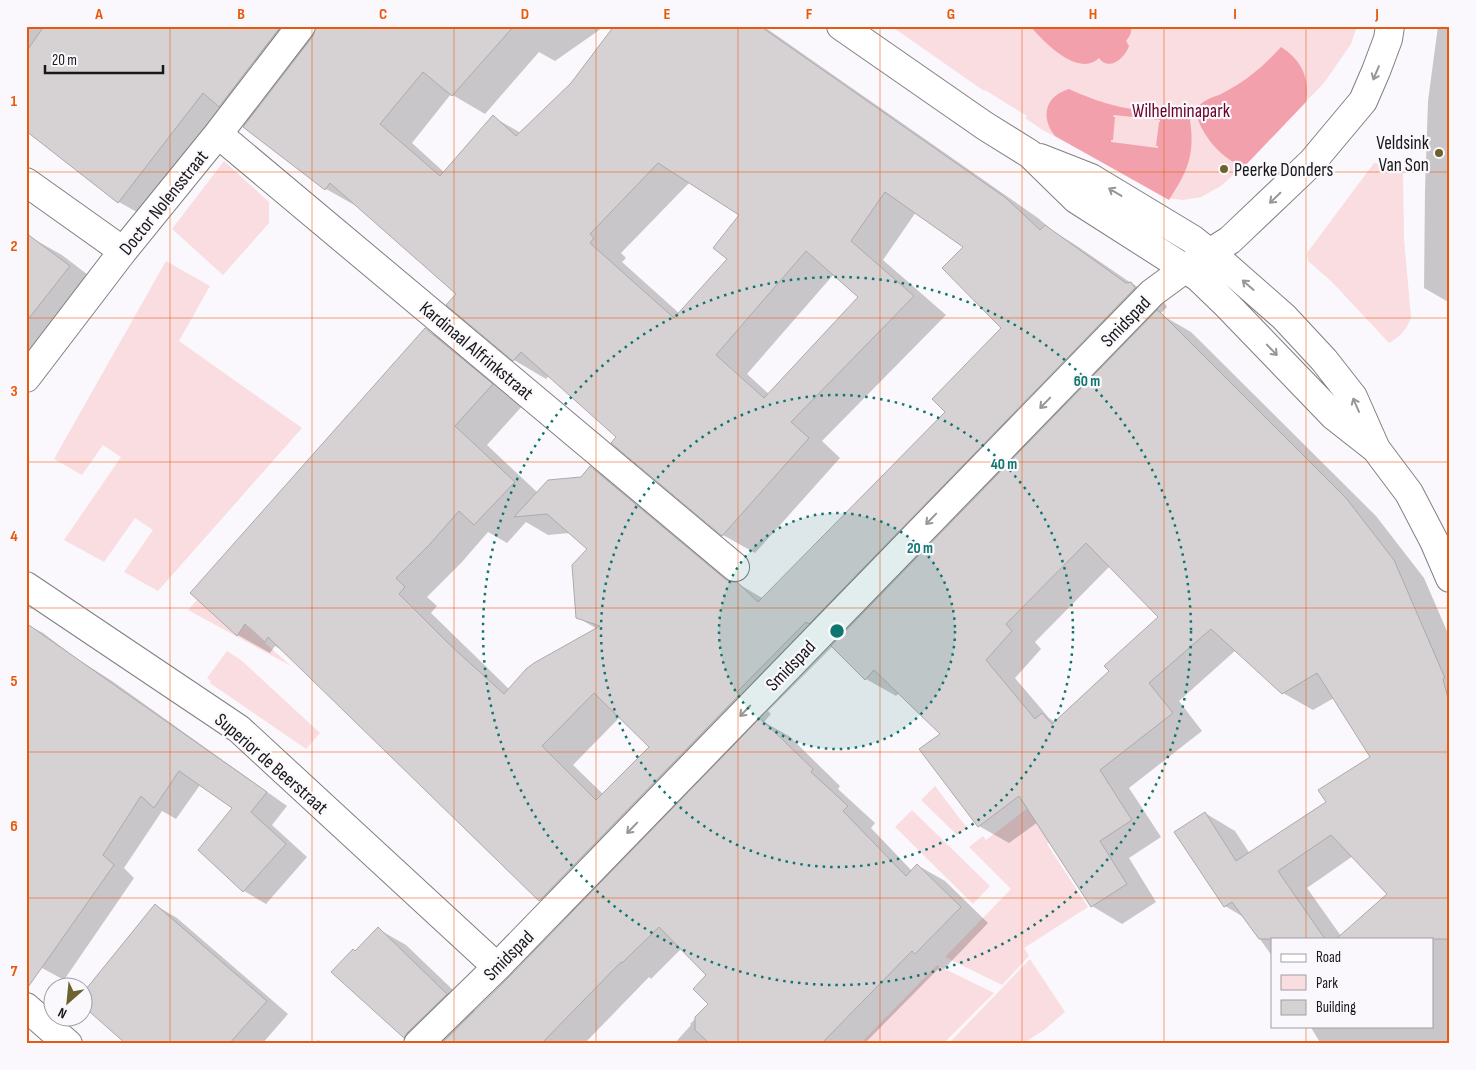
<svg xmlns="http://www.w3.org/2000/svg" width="1476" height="1070" font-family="'Sofia Sans Condensed',sans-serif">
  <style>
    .green { fill: #fadde0 }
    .forest { fill: #f2a0ac; fill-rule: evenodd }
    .shadow { fill: #0003; fill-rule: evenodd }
    .building { fill: #d6d2d4; stroke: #adaaac; fill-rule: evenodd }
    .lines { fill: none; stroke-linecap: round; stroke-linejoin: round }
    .minor-casing { stroke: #817f82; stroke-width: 30 }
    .minor { stroke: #fff; stroke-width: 28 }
    .oneway { stroke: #989798 }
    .grid { fill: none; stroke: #e8590c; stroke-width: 1; stroke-opacity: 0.55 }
    .ring { fill: none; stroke: #0f766e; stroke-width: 2.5; stroke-dasharray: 2.5 5 }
    .poi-dot { fill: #6d612e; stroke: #faf8fc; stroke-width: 2 }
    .labels { text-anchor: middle; stroke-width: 4.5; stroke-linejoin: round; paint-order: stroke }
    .park-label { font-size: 19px; fill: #670326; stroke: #faf8fc }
    .poi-label { font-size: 19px; fill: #191819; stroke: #faf8fc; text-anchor: end }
    .street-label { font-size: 19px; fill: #191819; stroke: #faf8fc }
    .centre { fill: #0f766e; stroke: #faf8fc; stroke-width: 2.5 }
    .ring-label { font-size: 15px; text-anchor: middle; font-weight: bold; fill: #0f766e; stroke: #faf8fc; stroke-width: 4.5; stroke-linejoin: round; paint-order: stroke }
    .neatline { fill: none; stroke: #e8590c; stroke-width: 2 }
    .grid-label { font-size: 16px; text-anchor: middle; font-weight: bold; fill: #e8590c }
  </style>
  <rect width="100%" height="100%" fill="#faf8fc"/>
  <path class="green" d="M891,26H1357L1351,44L1324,83L1243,166L1221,186L1201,197L1183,200L1168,198L1041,129L1025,118L1027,116L985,90L984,91Z
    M224,161L269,202V223L223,275L172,229Z
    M1374,163L1403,169L1404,239L1411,317C1407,330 1401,336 1389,343L1332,282L1308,261L1307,253Z
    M166,261L210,286L179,341L302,428L158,591L124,572L153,530L135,518L104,562L64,540L121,457L103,445L82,475L54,459Z
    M206,590L291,666L188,610Z
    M227,651L241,660L320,733L306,749L210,683L211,681L207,678Z
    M935,786L967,828L957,835L921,800Z
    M1045,795L1071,828L1047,844L1088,907L1024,948L1029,956L1002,985L945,957L1011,889L969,847L983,836L986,840Z
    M912,810L990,886L973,904L895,827Z
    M1030,959L1065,1012L1044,1030L1022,1044H948Z
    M937,965L994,993L943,1044H860Z"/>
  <path class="forest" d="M1030,26H1131C1132,33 1130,36 1126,41L1129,46C1125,58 1109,72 1099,58C1078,78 1044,42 1030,26Z
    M1281,47C1302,60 1310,79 1306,102L1242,169C1235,162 1225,158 1218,150C1210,143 1192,118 1198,107C1203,100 1214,97 1221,94C1244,83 1264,66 1281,47Z
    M1069,89C1095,101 1124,111 1154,110C1163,110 1177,105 1184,111C1191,115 1190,122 1191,128C1194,159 1185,175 1169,200L1055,136C1040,117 1045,96 1069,89ZM1114,115L1160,120V122H1159L1156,146H1158V148L1111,142V140H1113L1115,117H1113Z"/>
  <path class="shadow" d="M26,26H605L555,61L539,52L485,114L451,94L412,143L445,173L493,117L521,133L572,84L616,26H763L1038,218L1053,231L1077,246L1131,283L1164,302L1167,307L1160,314L1191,332L1376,516L1424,578L1450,638V1044H1321L1310,1026H1432V939H1272V956L1245,918L1225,906L1176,832L1205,813L1235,831L1250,854L1328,802L1371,757L1334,698L1313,710L1283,693L1236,650L1179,701L1202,731L1129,788L1161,837L1129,858L1156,902L1122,924L1092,906L1038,822L1009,843L979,826L942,734L899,693L896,696L866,679L833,646L768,711L771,714L764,722L789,736L840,786L838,789L875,823L871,828L912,871L917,865L945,881L988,923L944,969L940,967L864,1044H674L691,1025L690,1024L710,1004L708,975L682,948L651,979L649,977L584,1044H416L404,1037L333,972L356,952L378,929L406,945L475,1011L569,917L540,900L285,652L275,646L270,653L238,635L192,593L426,330L458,348L524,404L487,445L538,493L581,478L590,468L623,486L742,586L764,599L947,412L1003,328L965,247L916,212L883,260L946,315L822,441L840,458L755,553L723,535L618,437L549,376L546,379L514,360L448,305L457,294L358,207L326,189L248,122L233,114L151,220L119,202L26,129ZM690,182L741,215L729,259L680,314L622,262L626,258L621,253ZM834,274L859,297L769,394L747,374ZM526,522L548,535L570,533L589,549L577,617L597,629L510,690L431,613L437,606L427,597L462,562L488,532L507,543ZM1110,566L1159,617L1110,671L1055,722L1049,718L1015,678L1041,649L1035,642ZM620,717L650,747L603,794L573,765ZM1353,856L1389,894L1341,936L1307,888Z
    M1438,26H1450V303L1424,288L1425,190L1428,101Z
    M30,237L62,255L101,285L26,382V241Z
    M26,624L43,633L76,658L112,681L287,806L272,825L307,857L266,904L244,891L200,850L234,808L200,785L176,819L162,811L124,868L134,878L64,980L42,968L26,954Z
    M155,905L177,918L288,1014L262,1044H128Z
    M318,1040L325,1044H315Z"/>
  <path class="building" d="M44,26H281L219,107L203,93L118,203L26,131V52Z
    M316,26H514L452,96L423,72L380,124L440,176L493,115L516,136L571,83L614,26H760L1006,198L1040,230L1045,225L1126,283L1131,282L1135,288L809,624L806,622L737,692L739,695L539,901L268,637L265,642L245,624L237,636L190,593L425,328L493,384L455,426L515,482L474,525L459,511L430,544L396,578L405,587L399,594L450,645L504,694L526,669L534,663L600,626L576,618L572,565L587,549L547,514L514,517L548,480L581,477L590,466L725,579L732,582H737L758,602L945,412L932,399L1001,328L942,268L963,247L885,192L851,241L914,296L791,422L809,438L722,536L611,443L616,437L521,352L513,361L446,305L456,294L330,183L325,190L243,127L313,36ZM658,163L739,215L713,248L727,259L674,318L590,243L594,238L590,234ZM806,251L858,297L764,398L716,355ZM594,693L649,747L596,800L542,746Z
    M26,233L70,266L26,322Z
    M1157,310L1161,313L1346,498L1394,560L1445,678L1443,679L1450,706V939H1336L1387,894L1331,835L1278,871L1325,939H1259L1232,902L1224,907L1174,832L1205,812L1236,861L1326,802L1318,790L1370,757L1317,673L1282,694L1211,629L1149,683L1173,713L1100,770L1132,820L1100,841L1127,884L1091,907L1019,796L978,827L919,749L940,734L874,670L865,680L831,646ZM1086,543L1158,617L1104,666L1109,671L1052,724L1042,713L1035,719L986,660L1012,631L1006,624Z
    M26,623L267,792L251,812L286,844L243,892L198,850L232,808L179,771L154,808L141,796L103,855L114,865L26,990Z
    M760,718L813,769L811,772L848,806L843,811L906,876L917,864L961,907L915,954L912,951L821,1044H710L695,1030V1017L708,1004L693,989L706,975L659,927L622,963L621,962L541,1044H441L508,978Z
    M155,904L267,1001L229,1044H126L82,1005V994Z
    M378,927L447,994L407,1033L404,1038L331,972L353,949L355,951Z"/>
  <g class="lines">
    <defs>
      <path id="minor" d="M841,26L985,126L1030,154L1076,199L1198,277L1228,306L1334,416L1376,449
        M218,134L735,567
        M1040,158L1091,178L1192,239L1226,266L1284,317L1324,360L1353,397L1376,449L1409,493L1434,541L1450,578
        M26,182L123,251
        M26,378L123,251L218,134L301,26
        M26,586L239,729L497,967
        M26,1007L68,1044
        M418,1044L497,967L1152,293L1186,268L1230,240L1312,162L1363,101L1376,71L1388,39L1390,26"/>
    </defs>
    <use href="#minor" class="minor-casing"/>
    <use href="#minor" class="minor"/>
  </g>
  <defs><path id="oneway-shaft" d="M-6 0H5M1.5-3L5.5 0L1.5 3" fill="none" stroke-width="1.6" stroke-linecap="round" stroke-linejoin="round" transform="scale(1.25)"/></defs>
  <g class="oneway">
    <use href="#oneway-shaft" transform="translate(1376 73) rotate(113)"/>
    <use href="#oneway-shaft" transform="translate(1115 192) rotate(-149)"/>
    <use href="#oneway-shaft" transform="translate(1275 198) rotate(136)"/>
    <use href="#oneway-shaft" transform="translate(1248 285) rotate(-139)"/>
    <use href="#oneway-shaft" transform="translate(1272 350) rotate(46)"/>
    <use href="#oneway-shaft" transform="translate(1045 403) rotate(134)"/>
    <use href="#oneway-shaft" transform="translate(1356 405) rotate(-114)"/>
    <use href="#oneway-shaft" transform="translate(931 519) rotate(134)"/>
    <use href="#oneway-shaft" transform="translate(745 711) rotate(134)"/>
    <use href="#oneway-shaft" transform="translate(632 828) rotate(134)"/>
  </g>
  <path class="grid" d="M170,26V1044M312,26V1044M454,26V1044M596,26V1044M738,26V1044M880,26V1044M1022,26V1044M1164,26V1044M1306,26V939M26,172H1450M26,318H1450M26,462H1450M26,608H1450M26,752H1450M26,898H1450M1306,1026V1044"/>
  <circle cx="837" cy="631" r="118" fill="#0f766e" fill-opacity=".12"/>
  <g class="ring">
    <circle cx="837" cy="631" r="118"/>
    <circle cx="837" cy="631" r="236"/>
    <circle cx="837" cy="631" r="354"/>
  </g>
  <g class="poi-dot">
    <circle cx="1439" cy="153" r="5"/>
    <circle cx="1224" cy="169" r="5"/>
  </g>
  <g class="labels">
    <g class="park-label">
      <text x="1181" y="117">Wilhelminapark</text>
    </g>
    <g class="poi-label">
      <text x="1429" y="149">Veldsink<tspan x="1429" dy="22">Van Son</tspan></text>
      <text x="1234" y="176" text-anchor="start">Peerke Donders</text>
    </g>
    <g class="street-label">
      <text transform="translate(163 202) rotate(-51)" y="7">Doctor Nolensstraat</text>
      <text transform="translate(1125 321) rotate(-46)" y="7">Smidspad</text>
      <text transform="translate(477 350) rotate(40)" y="7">Kardinaal Alfrinkstraat</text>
      <text transform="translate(790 665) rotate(-46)" y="7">Smidspad</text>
      <text transform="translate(272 763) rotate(41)" y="7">Superior de Beerstraat</text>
      <text transform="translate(508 955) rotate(-45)" y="7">Smidspad</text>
    </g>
  </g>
  <circle cx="837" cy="631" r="8" class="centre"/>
  <g class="ring-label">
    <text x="1087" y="386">60 m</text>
    <text x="1004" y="469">40 m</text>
    <text x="920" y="553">20 m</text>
  </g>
  <rect width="1476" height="1070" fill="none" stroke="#faf8fc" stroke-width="55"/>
  <rect x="1271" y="938" width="162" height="90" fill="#faf8fc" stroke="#a09ea1"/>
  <rect x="1281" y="954" width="25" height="8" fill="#ffffff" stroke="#a09ea1"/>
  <text x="1316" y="962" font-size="15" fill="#191819">Road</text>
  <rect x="1281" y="975" width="25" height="15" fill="#fadde0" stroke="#a09ea1"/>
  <text x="1316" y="988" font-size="15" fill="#191819">Park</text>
  <rect x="1281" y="1000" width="25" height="15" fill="#d6d2d4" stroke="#a09ea1"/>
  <text x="1316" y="1012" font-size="15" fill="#191819">Building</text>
  <g transform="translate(68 1002) rotate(207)"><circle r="24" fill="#faf8fc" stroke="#a09ea1"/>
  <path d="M0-4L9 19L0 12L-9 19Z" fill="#6d612e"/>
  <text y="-8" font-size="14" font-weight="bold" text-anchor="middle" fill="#191819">N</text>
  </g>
  <path d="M45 65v8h118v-8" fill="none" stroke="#191819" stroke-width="2.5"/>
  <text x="52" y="65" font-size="15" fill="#191819" stroke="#faf8fc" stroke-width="4" paint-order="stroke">20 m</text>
  <rect x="28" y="28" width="1420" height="1014" class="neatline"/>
  <g class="grid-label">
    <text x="99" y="19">A</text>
    <text x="241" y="19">B</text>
    <text x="383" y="19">C</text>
    <text x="525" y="19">D</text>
    <text x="667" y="19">E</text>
    <text x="809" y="19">F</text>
    <text x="951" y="19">G</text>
    <text x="1093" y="19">H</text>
    <text x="1235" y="19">I</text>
    <text x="1377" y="19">J</text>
    <text x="14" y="106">1</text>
    <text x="14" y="251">2</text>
    <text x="14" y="396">3</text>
    <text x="14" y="541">4</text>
    <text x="14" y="686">5</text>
    <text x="14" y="831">6</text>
    <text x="14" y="976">7</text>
  </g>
</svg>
